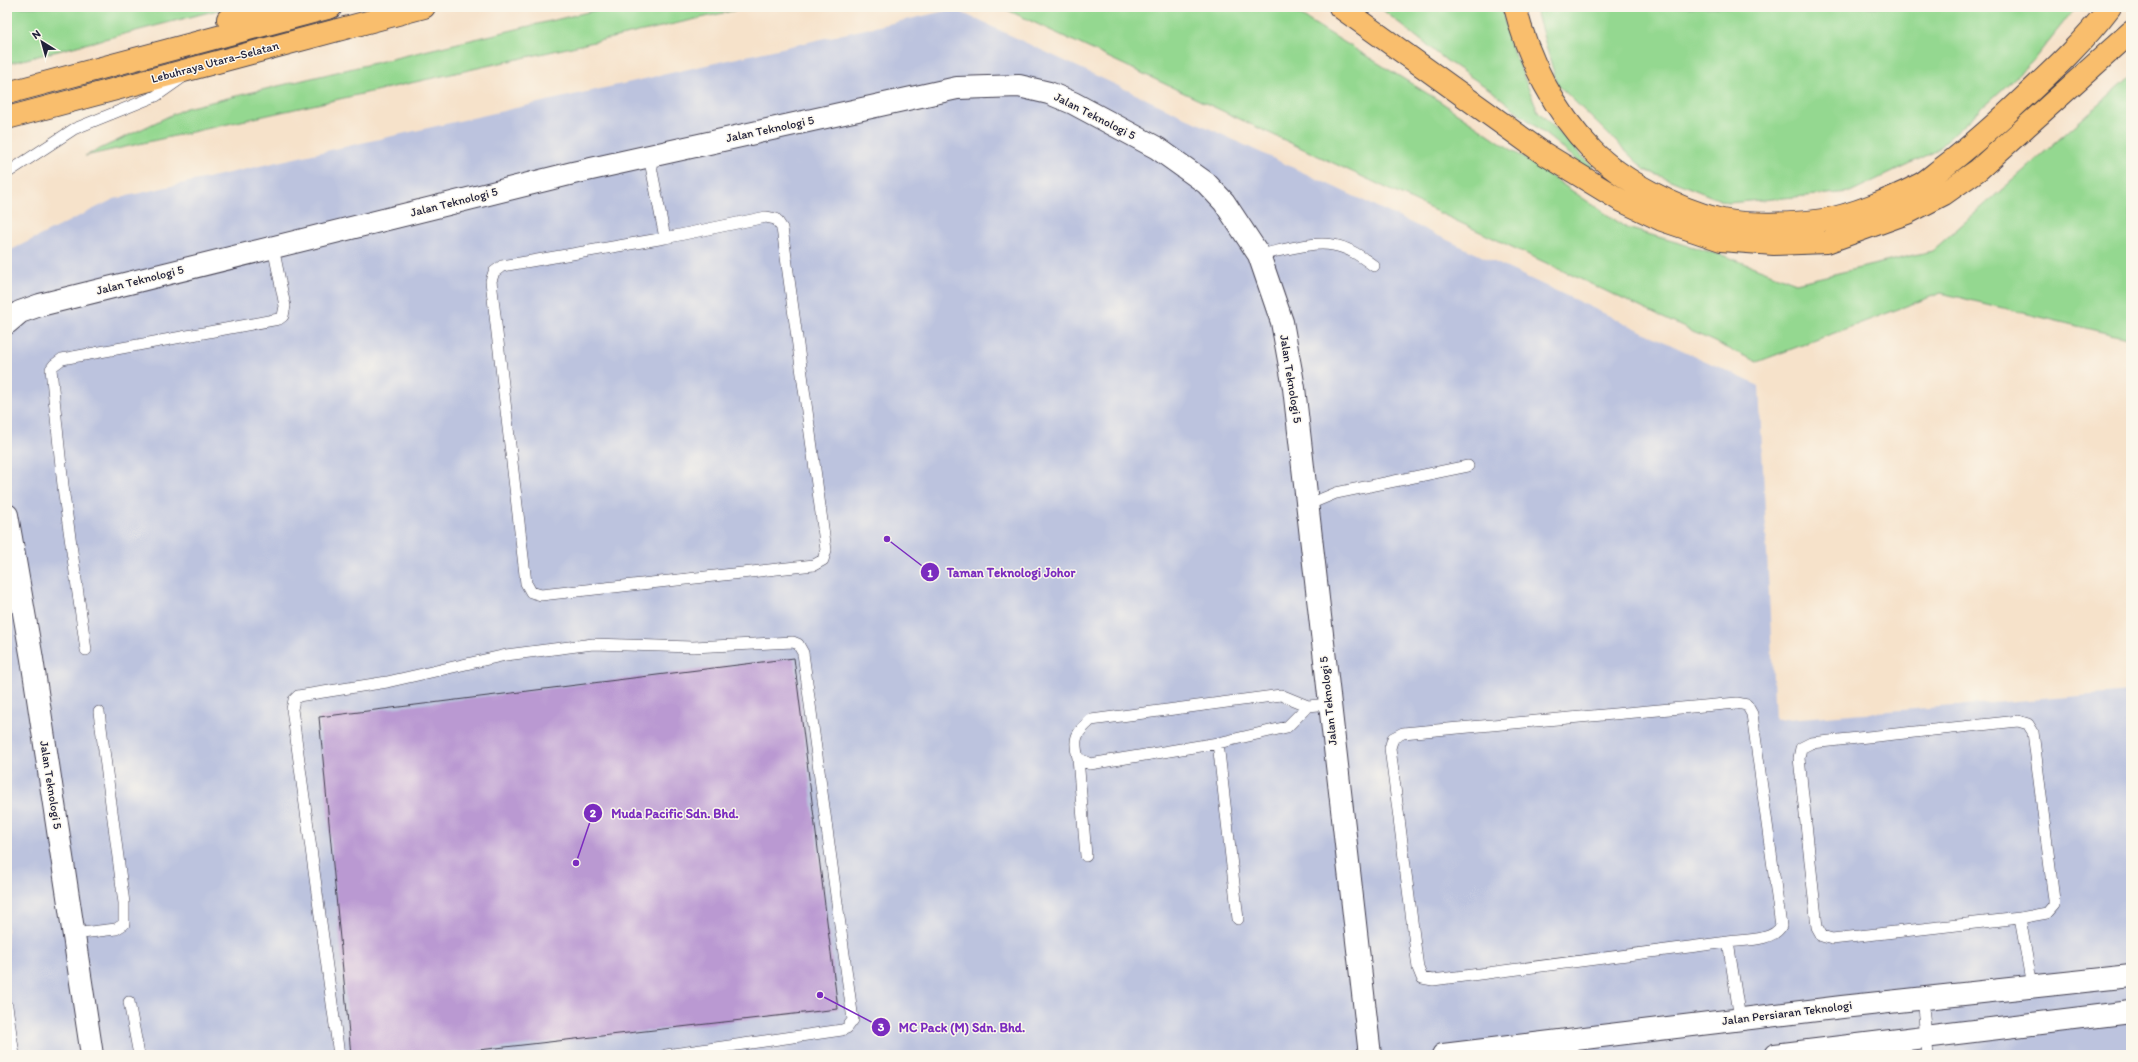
<svg xmlns="http://www.w3.org/2000/svg" width="2138" height="1062" font-family="Itim,sans-serif">
  <style>
    .industrial { fill: #bcc3de }
    .green { fill: #94d890; stroke: #5b7d66 }
    .building { fill: #ba99d2 }
    .lines { fill: none; stroke-linecap: round; stroke-linejoin: round }
    .lane-casing { stroke: #423f50; stroke-width: 12 }
    .street-casing { stroke: #423f50; stroke-width: 24 }
    .highway-casing { stroke: #423f50; stroke-width: 24 }
    .lane { stroke: #fff; stroke-width: 11 }
    .street { stroke: #fff; stroke-width: 22 }
    .highway { stroke: #f9be6d; stroke-width: 22 }
    .labels { text-anchor: middle; stroke-width: 3; stroke-linejoin: round; paint-order: stroke }
    .street-label { font-size: 12px; fill: #22223b; stroke: #fbf7ec }
    .leader { fill: none; stroke: #7b2cbf; stroke-width: 1.5 }
    .callout-dot { fill: #7b2cbf; stroke: #fbf7ec; stroke-width: 1.5 }
    .mark-label { font-size: 12px; text-anchor: middle; font-weight: bold; fill: #fff }
    .callout-label { font-size: 13px; text-anchor: middle; font-weight: bold; fill: #7b2cbf; stroke: #fbf7ec; stroke-width: 3; stroke-linejoin: round; paint-order: stroke }
  </style>
  <rect width="100%" height="100%" fill="#fbf7ec"/>
  <filter id="ink" filterUnits="userSpaceOnUse"><feTurbulence type="fractalNoise" baseFrequency=".025" numOctaves="2"/><feDisplacementMap in="SourceGraphic" scale="8" xChannelSelector="R" yChannelSelector="G"/><feConvolveMatrix kernelMatrix="1 2 1 2 8 2 1 2 1" color-interpolation-filters="sRGB"/></filter>
  <filter id="wash" filterUnits="userSpaceOnUse"><feTurbulence type="fractalNoise" baseFrequency=".012" numOctaves="4" result="noise"/><feDisplacementMap in="SourceGraphic" scale="16" xChannelSelector="R" yChannelSelector="G"/><feGaussianBlur stdDeviation="0.9" result="paint"/><feColorMatrix in="noise" values="0 0 0 0 0 0 0 0 0 0 0 0 0 0 0 0 0 1.4 0 .05"/><feComposite in="paint" operator="in"/></filter>
  <g filter="url(#wash)">
    <rect width="100%" height="100%" fill="#f6e2ca"/>
    <path class="industrial" d="M954,9L1759,386L1775,720L2131,692V1055H7V784L10,783L7,768V252L114,199Z"/>
    <path class="green" d="M7,7H229L7,64Z
      M609,7H750L85,156L186,108Z
      M1001,7H1287L1438,100L1627,228L1728,257L1796,283L1932,251L2131,76V339L1941,293L1757,362Z
      M1379,7H1502L1508,39L1538,111L1593,167L1588,169L1492,91L1447,61Z
      M1535,7H2076L2031,63L1934,152L1850,192L1728,203L1645,170L1557,84Z"/>
    <g id="blocks">
      <path class="building" d="M794,658L838,1009L435,1055H351L319,717Z"/>
    </g>
  </g>
  <g filter="url(#ink)">
    <use href="#blocks" fill-opacity="0" stroke="#423f50" stroke-width="1"/>
    <g class="lines">
      <defs>
        <path id="lane" d="M649,156L665,238
          M7,173L74,129L156,96L183,77
          M766,217L776,219L782,228L826,550L823,560L814,565L541,595L531,592L526,583L491,281L494,272L502,266L665,238Z
          M1259,255C1280,251 1312,241 1333,245C1348,247 1362,257 1374,266
          M1307,505L1336,493L1468,466
          M86,650L64,495L51,369L54,365L62,359L279,319L283,316L285,306L273,247
          M1308,706L1287,727L1218,743L1090,764L1078,758C1073,738 1076,733 1091,720L1281,695L1308,706L1329,704
          M1218,743L1238,919
          M1078,758L1086,856
          M2020,918L2047,913L2054,905V900L2033,732L2028,724L2018,721L1811,743L1801,748L1799,758L1817,927L1822,936L1832,939L2020,918L2032,986
          M73,934L116,929L124,924V903L99,712
          M1728,942C1743,940 1774,941 1781,926L1752,714L1747,705L1737,703L1403,733L1393,738L1390,748L1418,968L1422,978L1433,980L1728,942L1740,1019
          M1922,998L1928,1055
          M129,1002L139,1055
          M7,1006L14,1055
          M339,1055L292,709L294,700L298,696L387,682L506,655L593,644L693,647L793,642L798,644L803,653L853,1020L847,1028L842,1030L666,1055"/>
        <path id="street" d="M7,323L20,312L40,305L573,173L957,88L1019,86L1049,93L1073,103L1157,148L1206,183L1224,202L1259,255L1282,322L1294,388L1370,1055
          M7,515L32,659L92,1055
          M1443,1055L1842,1007L2131,976
          M1775,1055L2131,1012"/>
        <path id="highway" d="M1340,7L1543,153L1620,200L1662,220L1721,240L1774,244L1827,242L1907,213L1944,194L1978,170L2131,32
          M1515,7C1528,59 1554,111 1592,150C1622,181 1676,208 1718,219C1744,226 1796,224 1823,220C1850,216 1894,198 1919,185C1927,181 1934,174 1941,169C1963,153 1983,135 2004,116C2041,81 2079,48 2110,7
          M228,19L271,7
          M7,93L331,7
          M7,118L424,7"/>
      </defs>
      <use href="#lane" class="lane-casing"/>
      <use href="#street" class="street-casing"/>
      <use href="#highway" class="highway-casing"/>
      <use href="#lane" class="lane"/>
      <use href="#street" class="street"/>
      <use href="#highway" class="highway"/>
    </g>
  </g>
  <g class="labels">
    <g class="street-label">
      <text transform="translate(215 62) rotate(-15)" y="4">Lebuhraya Utara–Selatan</text>
      <text transform="translate(1095 116) rotate(27)" y="4">Jalan Teknologi 5</text>
      <text transform="translate(770 129) rotate(-12)" y="4">Jalan Teknologi 5</text>
      <text transform="translate(454 202) rotate(-14)" y="4">Jalan Teknologi 5</text>
      <text transform="translate(140 280) rotate(-14)" y="4">Jalan Teknologi 5</text>
      <text transform="translate(1291 379) rotate(81)" y="4">Jalan Teknologi 5</text>
      <text transform="translate(1328 701) rotate(-96)" y="4">Jalan Teknologi 5</text>
      <text transform="translate(51 785) rotate(81)" y="4">Jalan Teknologi 5</text>
      <text transform="translate(1787 1013) rotate(-7)" y="4">Jalan Persiaran Teknologi</text>
    </g>
  </g>
  <path class="leader" d="M887 539L930 572M576 863L593 813M820 995L881 1027"/>
  <g class="callout-dot">
    <circle cx="887" cy="539" r="4"/>
    <circle cx="576" cy="863" r="4"/>
    <circle cx="820" cy="995" r="4"/>
    <circle cx="930" cy="572" r="10"/>
    <circle cx="593" cy="813" r="10"/>
    <circle cx="881" cy="1027" r="10"/>
  </g>
  <g class="mark-label">
    <text x="930" y="577">1</text>
    <text x="593" y="817">2</text>
    <text x="881" y="1031">3</text>
  </g>
  <g class="callout-label">
    <text x="1011" y="577">Taman Teknologi Johor</text>
    <text x="675" y="818">Muda Pacific Sdn. Bhd.</text>
    <text x="962" y="1032">MC Pack (M) Sdn. Bhd.</text>
  </g>
  <rect width="2138" height="1062" fill="none" stroke="#fbf7ec" stroke-width="24"/>
  <g transform="translate(42 42) rotate(323)" stroke="#fbf7ec" stroke-width="3" paint-order="stroke">
  <path d="M0-3L7 15L0 10L-7 15Z" fill="#22223b"/>
  <text y="-6" font-size="11" font-weight="bold" text-anchor="middle" fill="#22223b">N</text>
  </g>
</svg>
